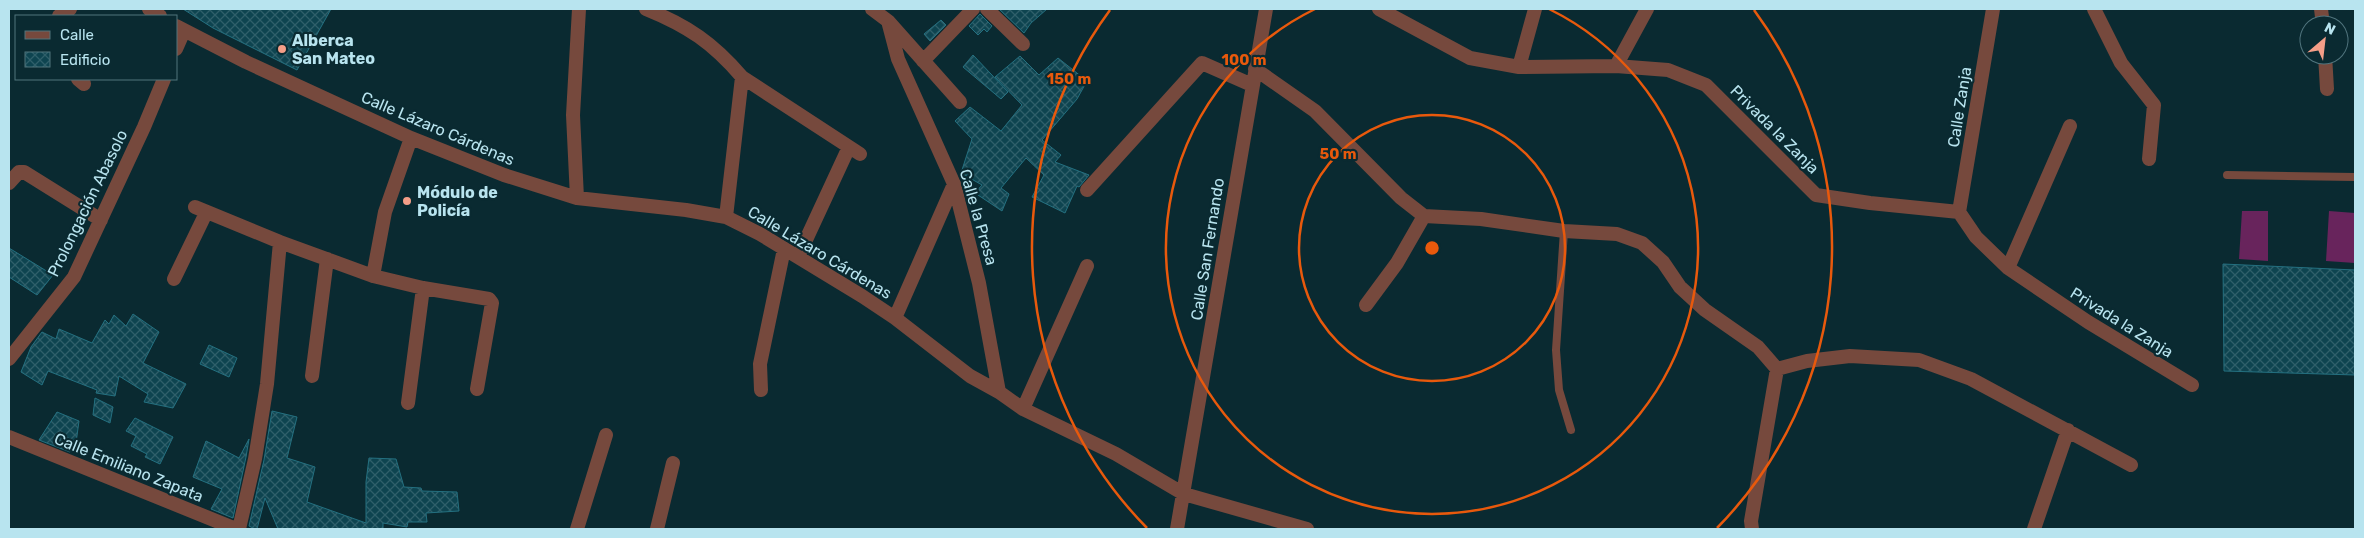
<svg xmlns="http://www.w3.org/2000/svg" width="2364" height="538" font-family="Rubik,sans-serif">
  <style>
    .park { fill: #68245c }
    .building { fill: url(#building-cross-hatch); stroke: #247080 }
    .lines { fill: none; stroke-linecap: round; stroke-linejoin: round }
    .service { stroke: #76493d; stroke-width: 8 }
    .minor { stroke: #76493d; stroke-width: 14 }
    .ring { fill: none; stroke: #e8590c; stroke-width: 2.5 }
    .poi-dot { fill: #f49e88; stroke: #0a2a31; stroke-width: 2 }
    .labels { text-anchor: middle; stroke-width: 4.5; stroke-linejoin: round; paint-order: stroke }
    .poi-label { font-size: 16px; font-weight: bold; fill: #b8e4ef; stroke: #0a2a31; text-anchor: start }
    .street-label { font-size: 16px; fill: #b8e4ef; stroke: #0a2a31 }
    .centre { fill: #e8590c; stroke: #0a2a31; stroke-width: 2.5 }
    .ring-label { font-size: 15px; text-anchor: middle; font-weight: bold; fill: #e8590c; stroke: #0a2a31; stroke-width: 4.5; stroke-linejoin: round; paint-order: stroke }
  </style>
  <defs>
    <pattern id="building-cross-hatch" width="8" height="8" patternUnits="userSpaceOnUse" patternTransform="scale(1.25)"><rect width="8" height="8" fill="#0e4450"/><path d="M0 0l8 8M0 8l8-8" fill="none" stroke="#2f5f6a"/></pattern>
  </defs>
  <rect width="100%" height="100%" fill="#0a2a31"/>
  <path class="park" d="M2242,211H2268V261L2239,259Z
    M2329,211L2355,213V263L2326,261Z"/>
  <path class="building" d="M183,9H331L297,70L213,28Z
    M999,9H1047L1031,23L1024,33Z
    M980,14L992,26L987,32L984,29L978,35L969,26Z
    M941,20L946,25L930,41L924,34Z
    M973,55L1008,92L1001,99L963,67Z
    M1020,56L1039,75L1058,58L1087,81L1077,99L1042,140L1061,155L1055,162L1089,175L1079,187L1077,186L1065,213L1032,197L1044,175L1026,158L1001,188L1009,194L1002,211L975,193L982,185L961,173L972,139L955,121L970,107L1001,131L1022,105L995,77Z
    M9,248L53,275L37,295L9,277Z
    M2223,264L2355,270V375L2224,371Z
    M133,314L159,332L143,363L186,384L173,408L144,402L148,394L119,376L115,396L96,393L97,390L48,371L42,385L21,372L31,347L42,332L56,339L59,329L92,343L105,320L109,324L114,315L126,326Z
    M209,345L237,358L229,377L200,364Z
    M95,398L113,407L110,423L93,415Z
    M272,411L297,417L287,458L315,467L307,502L366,523V482L369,458L396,459L404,487L421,488L422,491L457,492L459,511L426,513L427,522H408L407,527L383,523V529H278L265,498L257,529H255L249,526L264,460Z
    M57,412L79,421L76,443L70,452L39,440Z
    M135,418L173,437L160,464L145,457L147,454L131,446L136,436L126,431Z
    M249,439L246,457L233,518L211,509L222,489L193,477L206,441L239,458Z"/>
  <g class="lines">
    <path class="service" d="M2227,175L2355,177
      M1564,231L1556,350L1559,390L1571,430"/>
    <path class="minor" d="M149,9L160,16
      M646,9C688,26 713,43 742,77L726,217
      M872,9L888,21L960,102
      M987,9L1023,44
      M1379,9L1470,58L1519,67L1616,66L1668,70L1706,85L1816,195L1870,203L1959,212L1976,237L2008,268L2088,322L2192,385
      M2094,9L2121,63L2154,105L2149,159
      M2321,9L2323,25
      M59,16L70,9
      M888,21L898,59L954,184L979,283L999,392
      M176,26L246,62L411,138L504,175L577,198L686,210L726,217L760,234L862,296L895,318L970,376L999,392L1023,409L1116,454L1184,494L1307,529
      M176,49L184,31
      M2325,55L2327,89
      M923,61L973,9
      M1616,66L1647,9
      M1519,67L1535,9
      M1255,69L1315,111L1401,198L1424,216L1481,219L1564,231L1617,234L1642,243L1663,262L1680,287L1705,310L1758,347L1777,369L1807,361L1850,356L1919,360L1971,379L2131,465
      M742,77L860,154
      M78,79L84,84
      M9,183L19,172H24L101,220
      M1087,190L1202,63L1252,85
      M577,198L573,115L579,9
      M195,207L280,242L373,276L423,288L489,299L492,303L477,389
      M1959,212L1993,9
      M798,257L849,147
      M2008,268L2070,126
      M373,276L385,212L411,138
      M174,279L206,213
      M1366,305L1397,263L1424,216
      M895,318L954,184
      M9,359L74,277L144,127L164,79
      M312,376L327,259
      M761,390L760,364L784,249
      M408,403L423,288
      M1023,409L1087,266
      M9,437L236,529
      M239,529L255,459L267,384L280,242
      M577,529L606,435
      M657,529L673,463
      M1177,529L1266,9
      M1752,529L1751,521L1777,369
      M2034,529L2068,430"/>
  </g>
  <g class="ring">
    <circle cx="1432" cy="248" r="133"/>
    <path d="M1549 9A266 266 0 1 1 1315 9"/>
    <path d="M1147 528A400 400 0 0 1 1110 10M1754 10A400 400 0 0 1 1717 528"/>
  </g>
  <g class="poi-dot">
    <circle cx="282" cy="49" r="5"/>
    <circle cx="407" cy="201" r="5"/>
  </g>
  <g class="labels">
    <g class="poi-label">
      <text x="292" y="46">Alberca<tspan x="292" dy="18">San Mateo</tspan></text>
      <text x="417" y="198">Módulo de<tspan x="417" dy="18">Policía</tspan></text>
    </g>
    <g class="street-label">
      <text transform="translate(1959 107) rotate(-81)" y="6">Calle Zanja</text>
      <text transform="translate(438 128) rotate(23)" y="6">Calle Lázaro Cárdenas</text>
      <text transform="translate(1775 129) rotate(45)" y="6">Privada la Zanja</text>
      <text transform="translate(87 203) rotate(-64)" y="6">Prolongación Abasolo</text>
      <text transform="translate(979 217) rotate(74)" y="6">Calle la Presa</text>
      <text transform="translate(1207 249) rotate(-81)" y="6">Calle San Fernando</text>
      <text transform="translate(820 252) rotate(31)" y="6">Calle Lázaro Cárdenas</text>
      <text transform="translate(2122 322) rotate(32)" y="6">Privada la Zanja</text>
      <text transform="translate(129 467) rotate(22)" y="6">Calle Emiliano Zapata</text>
    </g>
  </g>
  <circle cx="1432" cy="248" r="8" class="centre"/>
  <g class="ring-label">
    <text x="1244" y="65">100 m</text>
    <text x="1069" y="84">150 m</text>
    <text x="1338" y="159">50 m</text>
  </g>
  <rect width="2364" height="538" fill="none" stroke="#b8e4ef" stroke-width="20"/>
  <rect x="15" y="15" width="162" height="65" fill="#0a2a31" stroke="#50747d"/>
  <rect x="25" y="31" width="25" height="8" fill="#76493d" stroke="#50747d"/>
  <text x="60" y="40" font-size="15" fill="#b8e4ef">Calle</text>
  <rect x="25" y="52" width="25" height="15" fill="url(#building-cross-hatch)" stroke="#50747d"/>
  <text x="60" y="65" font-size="15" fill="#b8e4ef">Edificio</text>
  <g transform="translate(2324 40) rotate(28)"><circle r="24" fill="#0a2a31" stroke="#50747d"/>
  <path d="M0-4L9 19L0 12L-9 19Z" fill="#f49e88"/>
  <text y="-8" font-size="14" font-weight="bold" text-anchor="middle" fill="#b8e4ef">N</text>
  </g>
</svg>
